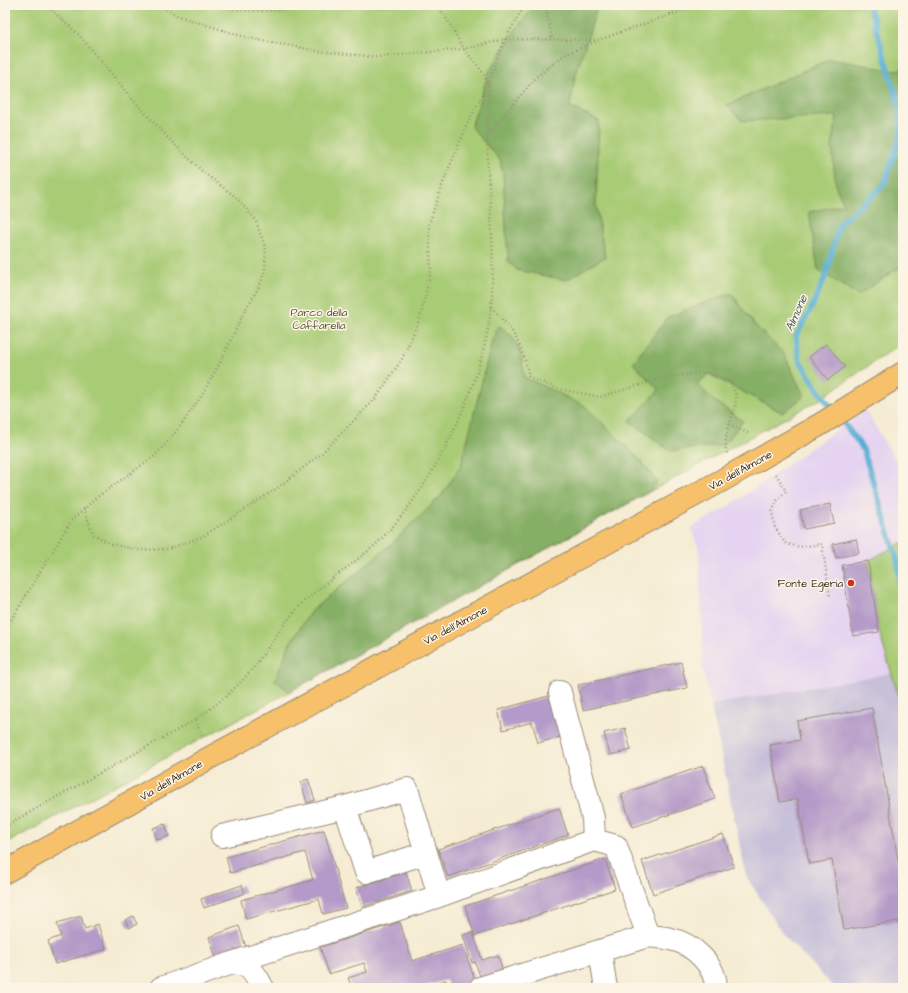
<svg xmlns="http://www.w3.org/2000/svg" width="908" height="993" font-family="'Architects Daughter',sans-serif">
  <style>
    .built { fill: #e5d3f1 }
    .industrial { fill: #c7c0d9 }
    .green { fill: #a8cb74; stroke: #727a49 }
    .forest { fill: #86af66; stroke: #606c42 }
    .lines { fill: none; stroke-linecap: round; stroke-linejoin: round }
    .stream { stroke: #57afd4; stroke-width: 5.5 }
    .building { fill: #b49ac8 }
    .minor-casing { stroke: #988b78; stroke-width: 24 }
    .major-casing { stroke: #988b78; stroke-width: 24 }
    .path { stroke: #988b78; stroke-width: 2.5; stroke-dasharray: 1 3; stroke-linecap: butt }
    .minor { stroke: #fff; stroke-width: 22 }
    .major { stroke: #f7c06b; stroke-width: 22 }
    .poi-dot { fill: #c8321e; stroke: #fcf5e5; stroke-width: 1.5 }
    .labels { text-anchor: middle; stroke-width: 3; stroke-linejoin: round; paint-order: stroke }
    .park-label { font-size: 11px; fill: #565234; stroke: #fcf5e5 }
    .street-label { font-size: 11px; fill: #3b2a1e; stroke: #fcf5e5 }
    .poi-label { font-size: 11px; fill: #3b2a1e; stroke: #fcf5e5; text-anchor: end }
    .water-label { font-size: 12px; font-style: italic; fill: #45595e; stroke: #fcf5e5 }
  </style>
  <rect width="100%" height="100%" fill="#fcf5e5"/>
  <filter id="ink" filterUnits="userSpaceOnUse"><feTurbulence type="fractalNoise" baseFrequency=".025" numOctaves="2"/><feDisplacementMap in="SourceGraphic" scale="8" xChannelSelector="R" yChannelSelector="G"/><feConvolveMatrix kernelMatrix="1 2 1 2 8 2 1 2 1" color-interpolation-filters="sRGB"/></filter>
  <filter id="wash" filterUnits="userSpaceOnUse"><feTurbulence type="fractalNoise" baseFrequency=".012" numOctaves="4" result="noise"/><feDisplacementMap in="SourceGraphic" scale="16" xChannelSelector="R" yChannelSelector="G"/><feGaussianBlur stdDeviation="0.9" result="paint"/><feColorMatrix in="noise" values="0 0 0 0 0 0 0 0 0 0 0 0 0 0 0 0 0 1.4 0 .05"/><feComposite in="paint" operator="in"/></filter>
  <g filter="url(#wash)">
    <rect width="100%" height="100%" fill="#f5ecd3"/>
    <path class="built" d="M865,410L903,472V542L868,561L891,673L711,705L703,668L699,549L691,528L728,507Z"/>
    <path class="industrial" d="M891,673L903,711V988H834L783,934L746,876L711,705Z"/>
    <path class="green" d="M5,5H903V342L819,400L649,492L289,692L5,844Z
      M903,542V711L879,632L868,561Z"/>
    <path class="forest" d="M535,5H598L575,77L570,107L599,121L596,206L605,257L566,280L517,270L508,261L503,176L500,160L471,127L489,72L516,29Z
      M830,59L891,70L903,69V265L858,295L818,270L809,212L844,204L836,188L832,147L837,116L742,121L727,105Z
      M731,293L755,325L784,354L804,396L783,413L709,374L697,384L713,400L743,421L724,445L670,451L630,421L659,390L633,363L668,317Z
      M499,326C519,337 522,356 524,377L585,406L641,461L657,482L649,492L289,692L275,680L290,643L311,611L389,546L441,496L461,466L493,337Z"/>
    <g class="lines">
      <path class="stream" d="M834,411L818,390L799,359L796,336L813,305L826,275L839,224L884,185L901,134L900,109L869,5
        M840,418L863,449L898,562L903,636"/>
    </g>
    <g id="blocks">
      <path class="building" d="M826,344L845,367L828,380L809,357Z
        M830,504L834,523L804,529L800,510Z
        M856,539L859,553L836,558L833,544Z
        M868,561L879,632L853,636L842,565Z
        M681,662L687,688L583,710L578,685Z
        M552,695L563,736L538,743L532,722L503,730L498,710Z
        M872,708L903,889V944L898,921L844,930L832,860L809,864L798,799L780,802L770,745L800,740L797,721Z
        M625,728L631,750L610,755L604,733Z
        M703,766L715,799L633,827L621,794Z
        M308,779L315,800L307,803L301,782Z
        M559,808L568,835L448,877L438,849Z
        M165,824L169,836L157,840L153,828Z
        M324,830L346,908L323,914L319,899L246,919L241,900L313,880L305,852L230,873L226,857Z
        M723,834L734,867L653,894L642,861Z
        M605,859L615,889L475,936L465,906Z
        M406,872L412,891L362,907L356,888Z
        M242,885L245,893L204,908L201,899Z
        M81,916L85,929L98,924L106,949L55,964L48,941L61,936L57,923Z
        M133,916L137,924L129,928L125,920Z
        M400,922L412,961L463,945L475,981L452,988H449L446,980L419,988H352L348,978L367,972L364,963L329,974L320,947Z
        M239,926L247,950L217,961L209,937Z
        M473,932L482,960L498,955L503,972L481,979L475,962L472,963L463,935Z"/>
    </g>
  </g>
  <g filter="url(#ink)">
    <use href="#blocks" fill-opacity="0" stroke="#988b78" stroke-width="1"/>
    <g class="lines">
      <defs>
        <path id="minor" d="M345,807L366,872L426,853
          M222,836L345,807L407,789L439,896
          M648,936C655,937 663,937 670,939C692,943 716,965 716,988
          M600,951L606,988
          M232,963L439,896L594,840L593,818L560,692
          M161,988L232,963L249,966L258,979L263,988
          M480,988L648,936L616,846L594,840"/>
        <path id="major" d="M5,872L211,757L719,482L821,424L903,373"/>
      </defs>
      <use href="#minor" class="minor-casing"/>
      <use href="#major" class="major-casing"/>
      <path class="path" d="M159,5L178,16L248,38L318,51L376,57L464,49L505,39L599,40L698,5
        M214,5C248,14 281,11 315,5
        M545,5L552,38
        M670,14L678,5
        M488,135L536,77L564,55L597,41
        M491,307C514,330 522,344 529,377L558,389L600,397L666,377L709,372L730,381C732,386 735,391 736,396C738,410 719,439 728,455
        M729,424L750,434
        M776,474L786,491L778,499L772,512L775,527L785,543L799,547L822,544L830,596
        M84,508L93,534L111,544L139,550L168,549L202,537L276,489L321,454L376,398L402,359L420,318L431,271L429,224L444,180L466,127L488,84L505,39L525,5
        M5,630L71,521L96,498L156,455L179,428L200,398L221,361L243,314L260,285L265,270L266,250L255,219L237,198L203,172L174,144L133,100L79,35L46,5
        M195,720L203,738
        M5,826L195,720C215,706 233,691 249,673C269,649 283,621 306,600C332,576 363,559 387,533C437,479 485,379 491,306C495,261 491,215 488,171C487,150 488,128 488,107C488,100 489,93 488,86C486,72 471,59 463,47C454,33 448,18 436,5"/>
      <use href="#minor" class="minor"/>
      <use href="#major" class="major"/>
    </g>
  </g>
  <circle class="poi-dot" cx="851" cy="583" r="4"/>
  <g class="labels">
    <g class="park-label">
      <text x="319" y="316">Parco della<tspan x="319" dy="13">Caffarella</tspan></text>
    </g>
    <g class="street-label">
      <text transform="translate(740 470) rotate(-29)" y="4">Via dell'Almone</text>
      <text transform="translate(455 625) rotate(-28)" y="4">Via dell'Almone</text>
      <text transform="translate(171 780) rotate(-30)" y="4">Via dell'Almone</text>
    </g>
    <g class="poi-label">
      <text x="843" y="587">Fonte Egeria</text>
    </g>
    <g class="water-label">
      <text transform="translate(796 313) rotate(-66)" y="4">Almone</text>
    </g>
  </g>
  <rect width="908" height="993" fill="none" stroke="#fcf5e5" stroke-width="20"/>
</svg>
